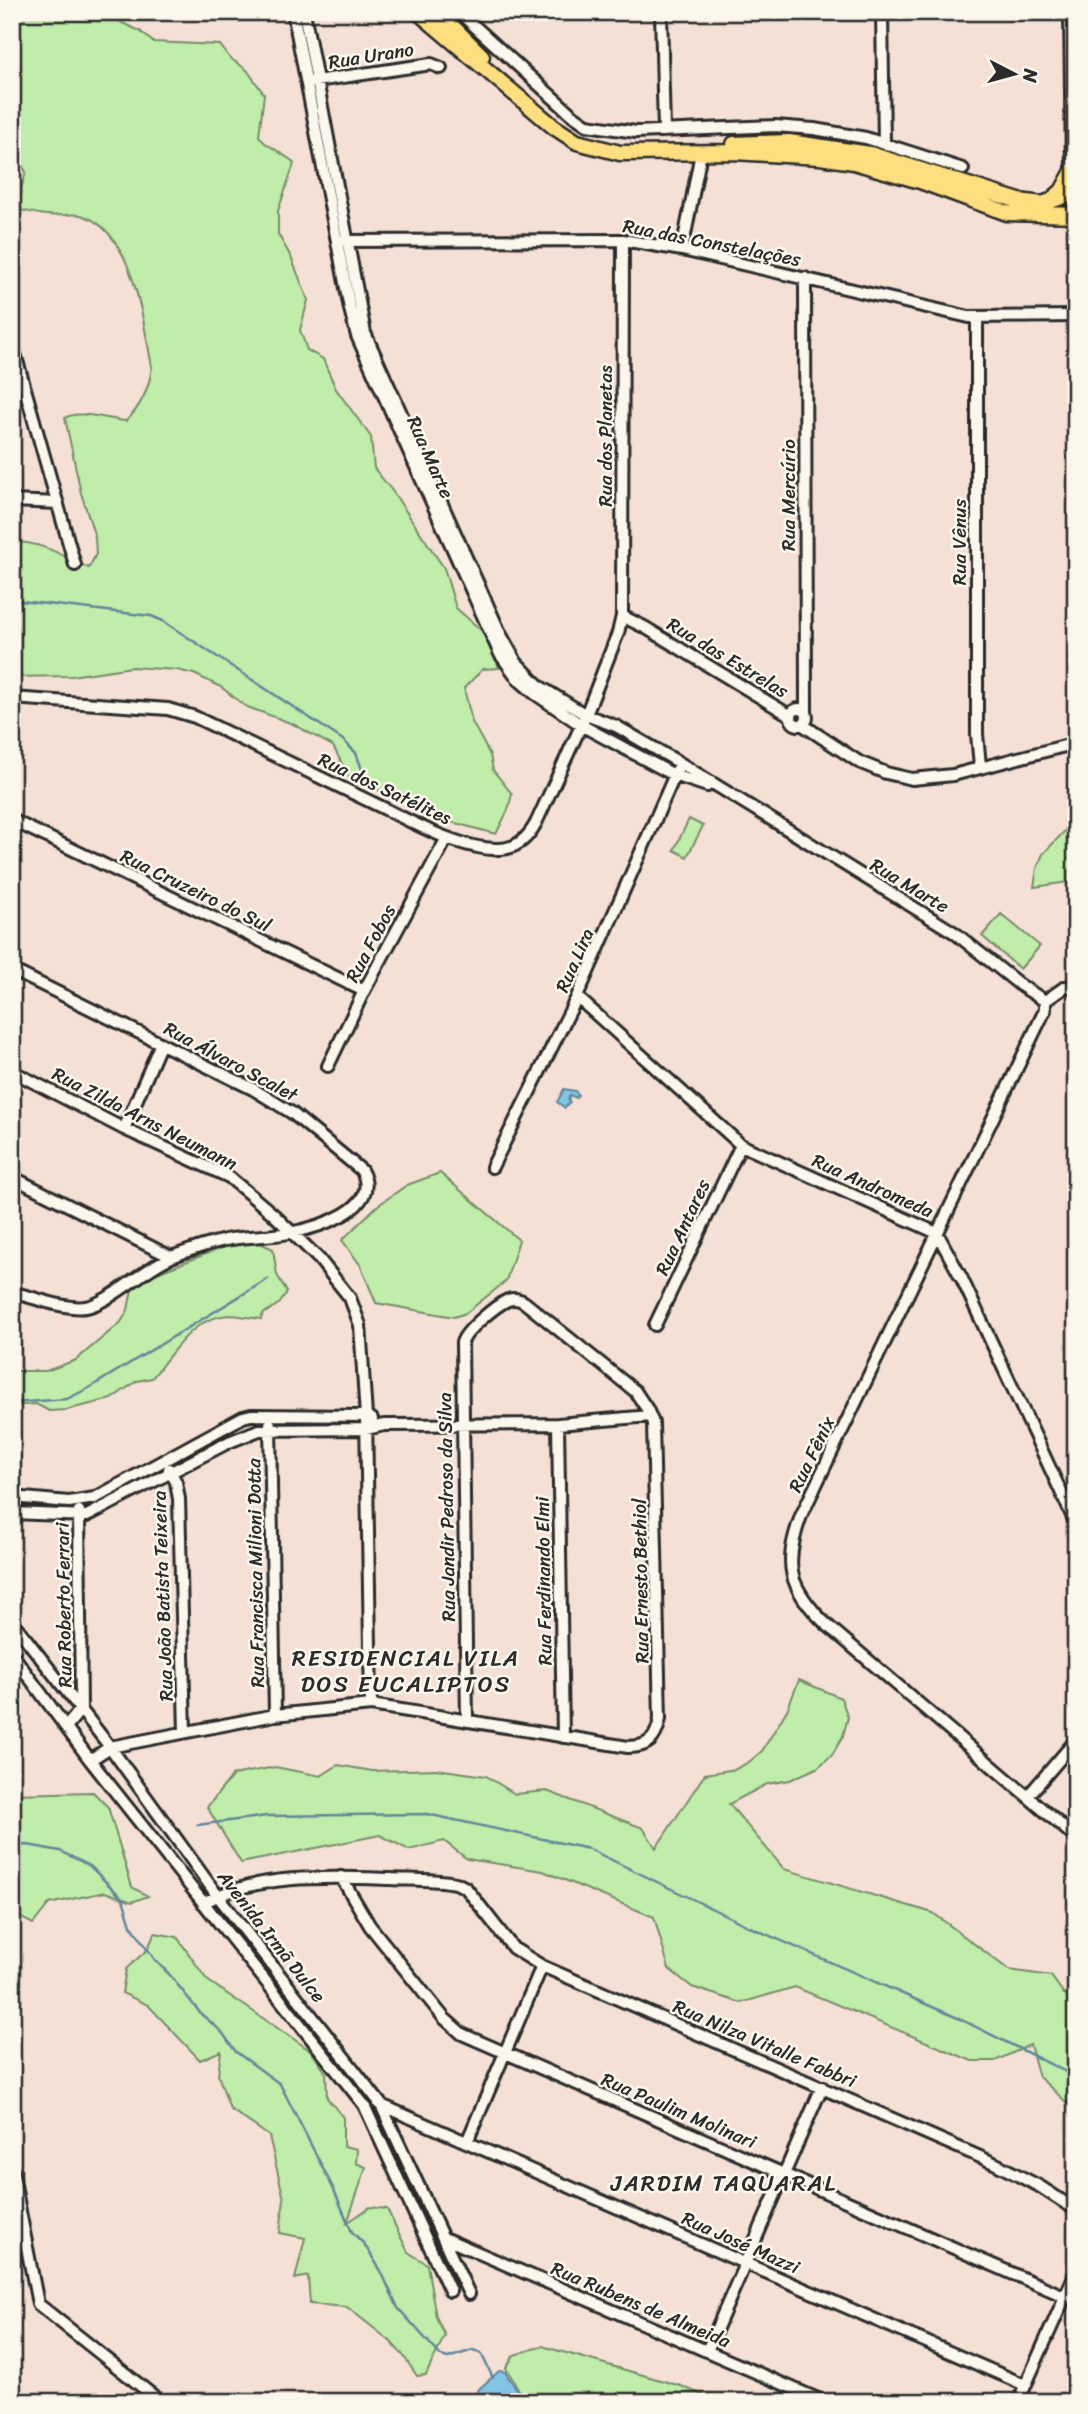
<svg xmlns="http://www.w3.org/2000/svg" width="1088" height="2414" font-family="Sriracha,sans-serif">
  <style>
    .green { fill: #c0edaa; stroke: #768c6a; stroke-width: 2 }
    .water { fill: #84c4e5; stroke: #60879b; stroke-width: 2 }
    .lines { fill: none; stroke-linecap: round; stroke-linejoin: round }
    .stream { stroke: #60879b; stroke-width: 2.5 }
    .minor-casing { stroke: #2b2b2b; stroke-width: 16 }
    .major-casing { stroke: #2b2b2b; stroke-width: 19 }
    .minor { stroke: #fbf7ec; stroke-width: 10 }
    .major { stroke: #fddf80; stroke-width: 14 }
    .labels { text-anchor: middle; stroke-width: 5; stroke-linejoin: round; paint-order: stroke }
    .street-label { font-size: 19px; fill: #2b2b2b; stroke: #fbf7ec }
    .quarter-label { font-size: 23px; letter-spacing: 2px; fill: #2b2b2b; stroke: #fbf7ec }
  </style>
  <rect width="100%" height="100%" fill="#f5e0d6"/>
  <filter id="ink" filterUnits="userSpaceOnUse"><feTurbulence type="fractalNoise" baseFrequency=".0143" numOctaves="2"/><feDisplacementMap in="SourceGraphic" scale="14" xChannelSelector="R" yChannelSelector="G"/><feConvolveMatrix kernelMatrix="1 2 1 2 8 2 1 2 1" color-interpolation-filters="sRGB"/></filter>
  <g filter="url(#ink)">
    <path class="green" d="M12,12H111L122,23L140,31L153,42L220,45L230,58L247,70L264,94L259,136L264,142L291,160L294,164L278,211V234L291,257L308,300L300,330L307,350L323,359L336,389L371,437L374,468L393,492L444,568L456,608L490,638L499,668L483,669L464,688L472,722L490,755L493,770L512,794L508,810L496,834L440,819L372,787L352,783L333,746L293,724L245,706L221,687L194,674L177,670L132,667L71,676L12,677V542C43,542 61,555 89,568L96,554L95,537L81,493L65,418C78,409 110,420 126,421C142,406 149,388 152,367C143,322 134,234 84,216C73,212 59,217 47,215C36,214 26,211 15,209L26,172L12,149Z
      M689,819L703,826L687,857L674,850Z
      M1076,819V881L1034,887L1037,868L1043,854Z
      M1001,914L1040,946L1020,969L982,936Z
      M440,1173L519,1240L506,1281L466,1313L454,1317L376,1303L361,1266L342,1240L377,1206L407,1185Z
      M248,1241L260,1243L273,1249L277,1275L287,1292L280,1303L263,1314L261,1319C251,1318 238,1315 228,1315C191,1318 173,1353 152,1378L137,1381L111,1399L66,1410L49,1411L36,1404L12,1406V1371H46L76,1360L121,1322L128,1310L132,1289L137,1281L221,1248Z
      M799,1680L841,1698L848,1717L843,1736L832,1755L817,1768L790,1780L767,1784L729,1804L784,1869L933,1913L1009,1970L1051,1976L1064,1994L1076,2002V2111L1039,2077L1030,2045L995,2061H972L795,1987L741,2003L692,1987L669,1969L654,1917L543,1871L467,1859L444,1841L409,1850L380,1835L241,1863L207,1807L233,1775L275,1767L321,1776L338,1765L372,1771L436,1769L486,1776L515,1794L547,1791L643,1828L656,1848L705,1774L736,1769L749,1762L762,1751L787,1710Z
      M93,1792L108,1807L132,1887L148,1896L132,1902L105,1892L49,1904L33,1924L12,1913V1794Z
      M155,1933L177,1937L207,1980L311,2051L326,2073L327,2098L343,2117V2146L357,2149L356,2163L366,2167L347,2223L370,2207L387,2209L408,2252L427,2264L436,2317L445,2335L426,2375L417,2376L403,2355L390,2341L347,2307L310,2304L308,2276L295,2279L305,2238L280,2233L284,2199L269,2136L230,2109L218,2075L221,2051L200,2060L148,2005L122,1993L126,1969L147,1950Z
      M542,2346L681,2386L720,2402H526L506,2368L514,2355Z"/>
    <path class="water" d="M564,1089L575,1091L578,1095L576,1098L570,1095L568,1100L570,1102L565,1108L557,1102Z
      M499,2371L505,2372L521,2396L528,2395L538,2402H471L479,2389Z"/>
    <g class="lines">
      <path class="stream" d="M12,600L151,616L163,621L343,740L356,753L364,775
        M12,1403L67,1399L89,1388L268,1279
        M197,1825L267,1816L427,1814L589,1849L750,1927L960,2019L1076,2077
        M12,1846L28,1845L60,1851L90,1866L123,1899L131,1925L155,1960L169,1974L201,2014L221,2031L236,2052L280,2084L334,2190L352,2232L364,2244L381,2271L398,2308L441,2356L448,2358L473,2350L481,2353L493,2378"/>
      <defs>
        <path id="minor" d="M293,12L350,309L357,336L500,654L519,680L534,693L581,725L674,775L707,786
          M304,12L365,333L501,635L516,662L539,686L586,715L616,726L680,763L955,933L1020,985L1045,1001
          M459,12L571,114L587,125L636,132L775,126L814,129L866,138L963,169
          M661,12L664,131
          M882,12L884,143
          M1070,12L1072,173
          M309,82L431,64L441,68
          M12,195L13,194
          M342,241L623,240L682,250L969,317L1076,316
          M682,250L701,153
          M805,278L806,712
          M977,317V734L980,766
          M12,343L75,565
          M12,501L58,503
          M622,616L646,628L791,716
          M12,698L168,709L195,717C253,745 311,773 369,801C405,818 458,850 499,849C516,849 528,838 536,823L586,715L618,633L622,616L623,240
          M791 717a8 8 0 1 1 16 0a8 8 0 1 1-16 0Z
          M803,725L859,762L886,773L912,779L953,775L1076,743
          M12,820L364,991
          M12,970L253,1089L292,1113L361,1170C384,1209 316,1228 289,1233C268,1237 246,1236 225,1240C208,1244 190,1250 174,1256C148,1265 110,1303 86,1307C66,1310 32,1297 12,1292
          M577,997L741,1145L937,1233L962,1279L1076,1524
          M1045,1001V1010L801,1516C783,1565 788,1587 826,1624L1076,1838
          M1045,1001L1065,987L1076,986
          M328,1066L364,991L447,838
          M12,1071L124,1129L229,1177L273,1214L319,1259L350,1298L360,1325L366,1416L371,1705
          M124,1129L161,1043
          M492,1167L577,997L677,770
          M12,1177L171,1257
          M655,1325L741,1145
          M270,1424L275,1715
          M558,1424L563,1737
          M169,1469L176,1482L179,1499L185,1732
          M12,1497L69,1502L95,1498L243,1417L251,1415L366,1416L372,1419
          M12,1513L87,1516L229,1442L259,1430L366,1429L384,1425L558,1424L650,1416
          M12,1621L110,1747L217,1895L380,2103L469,2294
          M12,1654L90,1760L364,2105L450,2291
          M66,1727L81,1709L79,1511
          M90,1760L110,1747L275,1715L371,1705L628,1747C649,1747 656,1739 660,1719L653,1423L647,1409L635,1391L524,1302C519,1299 514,1298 508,1300C496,1305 464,1332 462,1343L467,1721
          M1028,1796L1076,1740
          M341,1877L370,1926L444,2018L462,2034L1064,2296
          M203,1903C257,1873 331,1877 390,1879C412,1880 434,1879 456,1883L466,1888L513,1948L542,1966L994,2163L1039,2186L1076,2210
          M379,2104L1025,2385
          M467,2142L542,1966
          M12,2170L38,2304L161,2402
          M444,2238L825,2402
          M707,2351L822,2087
          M1018,2402L1076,2272"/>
        <path id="major" d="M418,12L554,127L577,142L620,153L733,152L820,157L854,162L920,181L1007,213L1076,215
          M438,12L482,56
          M734,144L789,142L870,154L1019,201L1042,204L1076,192
          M1055,197L1062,191L1072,173"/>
      </defs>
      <use href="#minor" class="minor-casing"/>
      <use href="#major" class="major-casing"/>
      <use href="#minor" class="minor"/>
      <use href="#major" class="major"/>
    </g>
  </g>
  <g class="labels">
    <g class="street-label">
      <text transform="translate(371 55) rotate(-9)" y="7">Rua Urano</text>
      <text transform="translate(712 242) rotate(11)" y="7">Rua das Constelações</text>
      <text transform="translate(605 436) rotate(-90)" y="7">Rua dos Planetas</text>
      <text transform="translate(431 457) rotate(66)" y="7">Rua Marte</text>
      <text transform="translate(788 495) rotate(-90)" y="7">Rua Mercúrio</text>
      <text transform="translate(959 542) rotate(-90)" y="7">Rua Vênus</text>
      <text transform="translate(728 657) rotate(31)" y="7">Rua das Estrelas</text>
      <text transform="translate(385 788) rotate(25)" y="7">Rua dos Satélites</text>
      <text transform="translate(910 885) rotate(31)" y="7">Rua Marte</text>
      <text transform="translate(196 890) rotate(26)" y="7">Rua Cruzeiro do Sul</text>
      <text transform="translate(370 943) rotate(-62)" y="7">Rua Fobos</text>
      <text transform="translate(574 960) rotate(-66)" y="7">Rua Lira</text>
      <text transform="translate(231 1061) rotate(28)" y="7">Rua Álvaro Scalet</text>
      <text transform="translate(145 1118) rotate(27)" y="7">Rua Zilda Arns Neumann</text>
      <text transform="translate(873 1185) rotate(24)" y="7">Rua Andromeda</text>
      <text transform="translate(682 1227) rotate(-65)" y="7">Rua Antares</text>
      <text transform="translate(811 1454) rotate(-64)" y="7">Rua Fênix</text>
      <text transform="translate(446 1507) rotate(-91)" y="7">Rua Jandir Pedroso da Silva</text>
      <text transform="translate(255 1573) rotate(-91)" y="7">Rua Francisca Milioni Dotta</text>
      <text transform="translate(543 1581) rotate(-91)" y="7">Rua Ferdinando Elmi</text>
      <text transform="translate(640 1581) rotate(-91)" y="7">Rua Ernesto Bethiol</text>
      <text transform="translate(162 1596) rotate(-92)" y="7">Rua João Batista Teixeira</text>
      <text transform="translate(63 1605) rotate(-91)" y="7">Rua Roberto Ferrari</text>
      <text transform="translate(272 1936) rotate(52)" y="7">Avenida Irmã Dulce</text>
      <text transform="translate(765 2043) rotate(23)" y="7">Rua Nilza Vitalle Fabbri</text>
      <text transform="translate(679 2110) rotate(23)" y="7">Rua Paulim Molinari</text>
      <text transform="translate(741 2242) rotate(24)" y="7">Rua José Mazzi</text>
      <text transform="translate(641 2304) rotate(23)" y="7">Rua Rubens de Almeida</text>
    </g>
    <g class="quarter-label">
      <text x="406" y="1666">RESIDENCIAL VILA<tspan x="406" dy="26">DOS EUCALIPTOS</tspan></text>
      <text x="724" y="2191">JARDIM TAQUARAL</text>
    </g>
  </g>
  <rect width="1088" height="2414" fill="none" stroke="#fbf7ec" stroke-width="42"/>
  <rect x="21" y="21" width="1046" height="2372" fill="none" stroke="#2b2b2b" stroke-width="2.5" filter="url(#ink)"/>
  <g transform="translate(1014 74) rotate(96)" stroke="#fbf7ec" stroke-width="5" paint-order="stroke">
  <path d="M0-5L12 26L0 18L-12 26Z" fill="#2b2b2b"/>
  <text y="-10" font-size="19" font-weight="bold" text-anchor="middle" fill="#2b2b2b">N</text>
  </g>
</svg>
